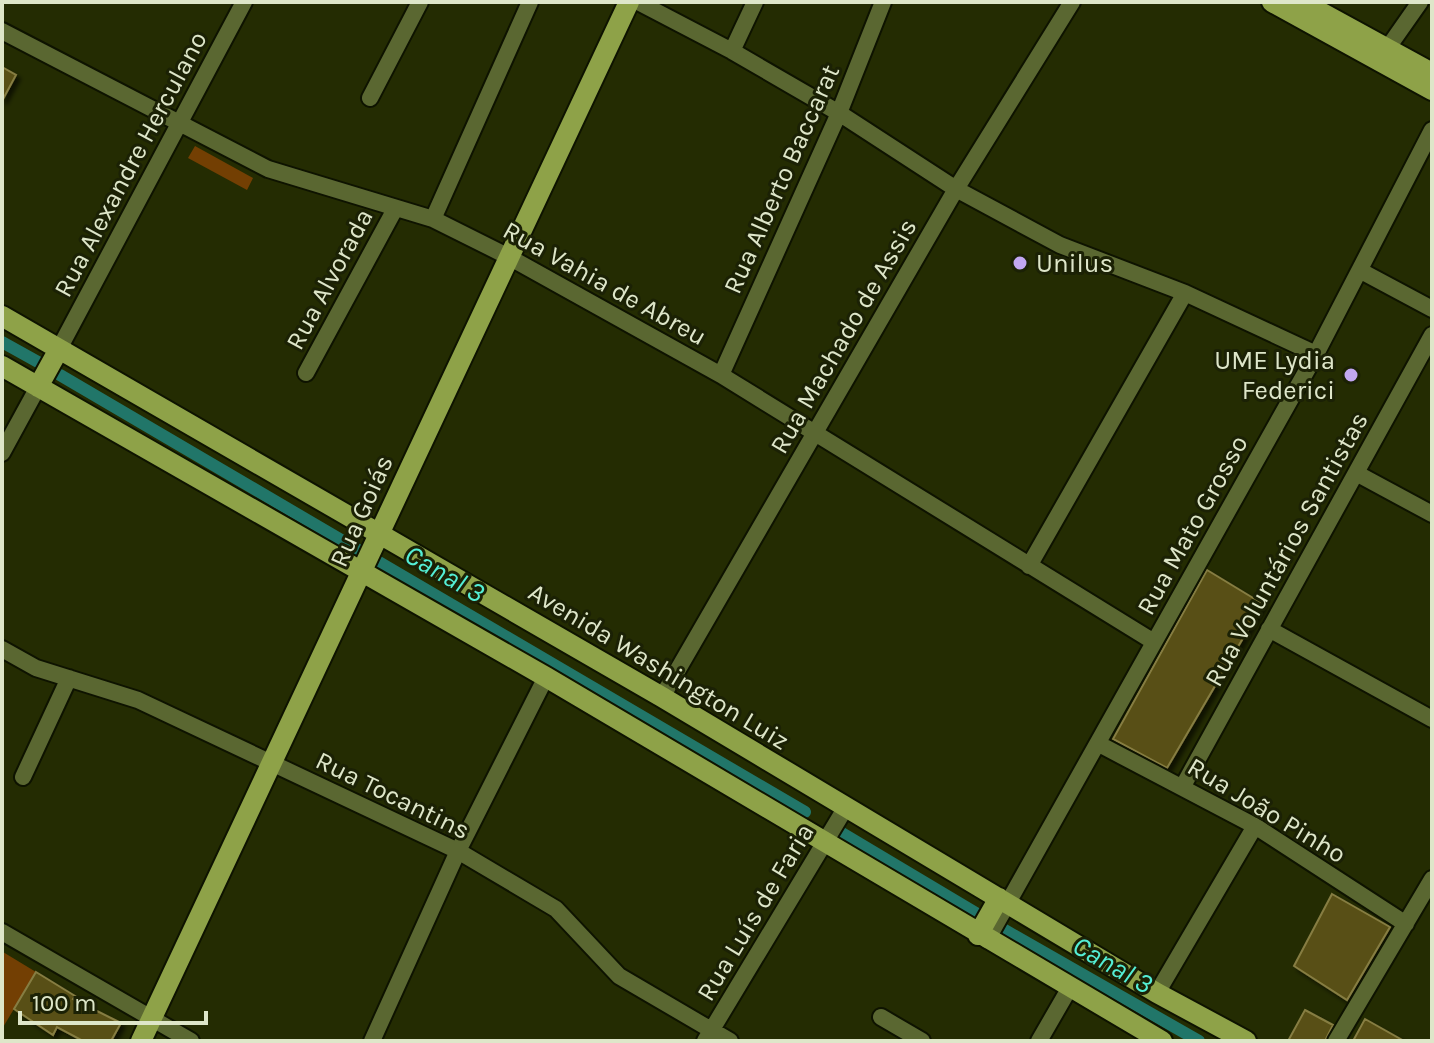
<svg xmlns="http://www.w3.org/2000/svg" width="1434" height="1043" font-family="Karla,sans-serif">
  <style>
    .green { fill: #733f03 }
    .lines { fill: none; stroke-linecap: round; stroke-linejoin: round }
    .canal { stroke: #217669; stroke-width: 12 }
    .building { fill: #595013; stroke: #867d43; stroke-width: 2; filter: url(#shadow) }
    .minor-casing { stroke: #0e1300; stroke-width: 20 }
    .major-casing { stroke: #0e1300; stroke-width: 24 }
    .minor { stroke: #5a6731; stroke-width: 16 }
    .major { stroke: #8ea248; stroke-width: 20 }
    .poi-dot { fill: #c2a7f2; stroke: #1b2105; stroke-width: 3 }
    .labels { text-anchor: middle; stroke-width: 6; stroke-linejoin: round; paint-order: stroke }
    .street-label { font-size: 26px; fill: #dee6c9; stroke: #1b2105 }
    .poi-label { font-size: 26px; fill: #dee6c9; stroke: #1b2105; text-anchor: start }
    .water-label { font-size: 28px; font-style: italic; fill: #54eed5; stroke: #1b2105 }
  </style>
  <defs>
    <filter id="shadow"><feDropShadow dx="4" dy="4" stdDeviation="2" flood-color="#0009"/></filter>
  </defs>
  <rect width="100%" height="100%" fill="#242c02"/>
  <path class="green" d="M195,146L253,178L247,190L188,158Z
    M3,952L36,972L2,1029V954Z"/>
  <g class="lines">
    <path class="canal" d="M2,342L38,362
      M60,375L805,812
      M840,832L979,915
      M1003,929L1199,1041"/>
  </g>
  <path class="building" d="M2,67L16,75L2,101Z
    M1207,570L1263,604L1167,768L1113,739Z
    M1332,894L1390,927L1347,1000L1294,966Z
    M36,972L75,996L73,999L121,1023L111,1041H83L57,1027L53,1035L14,1009Z
    M1305,1010L1333,1025L1325,1041H1288Z
    M1365,1019L1404,1041H1353Z"/>
  <g class="lines">
    <defs>
      <path id="minor" d="M638,2L732,51L839,113L956,189L1060,245L1185,293L1316,354
        M2,31L268,169L433,219L507,256L721,375L1154,642
        M1387,49L1420,2
        M732,51L755,2
        M370,98L420,2
        M433,219L530,2
        M1361,271L1432,309
        M59,349L244,2
        M306,373L395,209
        M721,375L839,113L883,2
        M2,453L38,387
        M1356,473L1432,514
        M1029,566L1185,293
        M1269,629L1432,719
        M2,649L36,668L138,700L458,851L556,909L619,976L730,1041
        M662,697L956,189L1072,2
        M1099,744L1255,826L1406,924
        M23,777L69,678
        M1183,786L1432,335
        M2,932L191,1041
        M987,940L1316,354L1432,130
        M1157,993L1255,826
        M881,1017L922,1041
        M372,1041L458,851L546,677
        M705,1041L846,807
        M1039,1041L1069,989
        M1336,1041L1432,879"/>
      <path id="major" d="M1272,2L1432,90
        M1302,2L1432,73
        M2,316L662,697L1157,993L1246,1041
        M2,366L546,677L1162,1041
        M38,387L59,349
        M978,935L999,898
        M141,1041L629,2"/>
    </defs>
    <use href="#minor" class="minor-casing"/>
    <use href="#major" class="major-casing"/>
    <use href="#minor" class="minor"/>
    <use href="#major" class="major"/>
  </g>
  <g class="poi-dot">
    <circle cx="1020" cy="263" r="8"/>
    <circle cx="1351" cy="375" r="8"/>
  </g>
  <g class="labels">
    <g class="street-label">
      <text transform="translate(130 164) rotate(-62)" y="9">Rua Alexandre Herculano</text>
      <text transform="translate(781 179) rotate(-66)" y="9">Rua Alberto Baccarat</text>
      <text transform="translate(329 279) rotate(-62)" y="9">Rua Alvorada</text>
      <text transform="translate(605 283) rotate(29)" y="9">Rua Vahia de Abreu</text>
      <text transform="translate(843 336) rotate(-60)" y="9">Rua Machado de Assis</text>
      <text transform="translate(361 511) rotate(-66)" y="9">Rua Goiás</text>
      <text transform="translate(1192 525) rotate(-61)" y="9">Rua Mato Grosso</text>
      <text transform="translate(1286 549) rotate(-61)" y="9">Rua Voluntários Santistas</text>
      <text transform="translate(659 666) rotate(31)" y="9">Avenida Washington Luiz</text>
      <text transform="translate(393 795) rotate(26)" y="9">Rua Tocantins</text>
      <text transform="translate(1267 810) rotate(31)" y="9">Rua João Pinho</text>
      <text transform="translate(755 912) rotate(-59)" y="9">Rua Luís de Faria</text>
    </g>
    <g class="poi-label">
      <text x="1036" y="272">Unilus</text>
      <text x="1335" y="369" text-anchor="end">UME Lydia<tspan x="1335" dy="30">Federici</tspan></text>
    </g>
    <g class="water-label">
      <text transform="translate(445 573) rotate(30)" y="10">Canal 3</text>
      <text transform="translate(1113 964) rotate(30)" y="10">Canal 3</text>
    </g>
  </g>
  <rect width="1434" height="1043" fill="none" stroke="#dee6c9" stroke-width="8"/>
  <path d="M20 1011v12h186v-12" fill="none" stroke="#dee6c9" stroke-width="4"/>
  <text x="32" y="1011" font-size="24" fill="#dee6c9" stroke="#1b2105" stroke-width="6" paint-order="stroke">100 m</text>
</svg>
